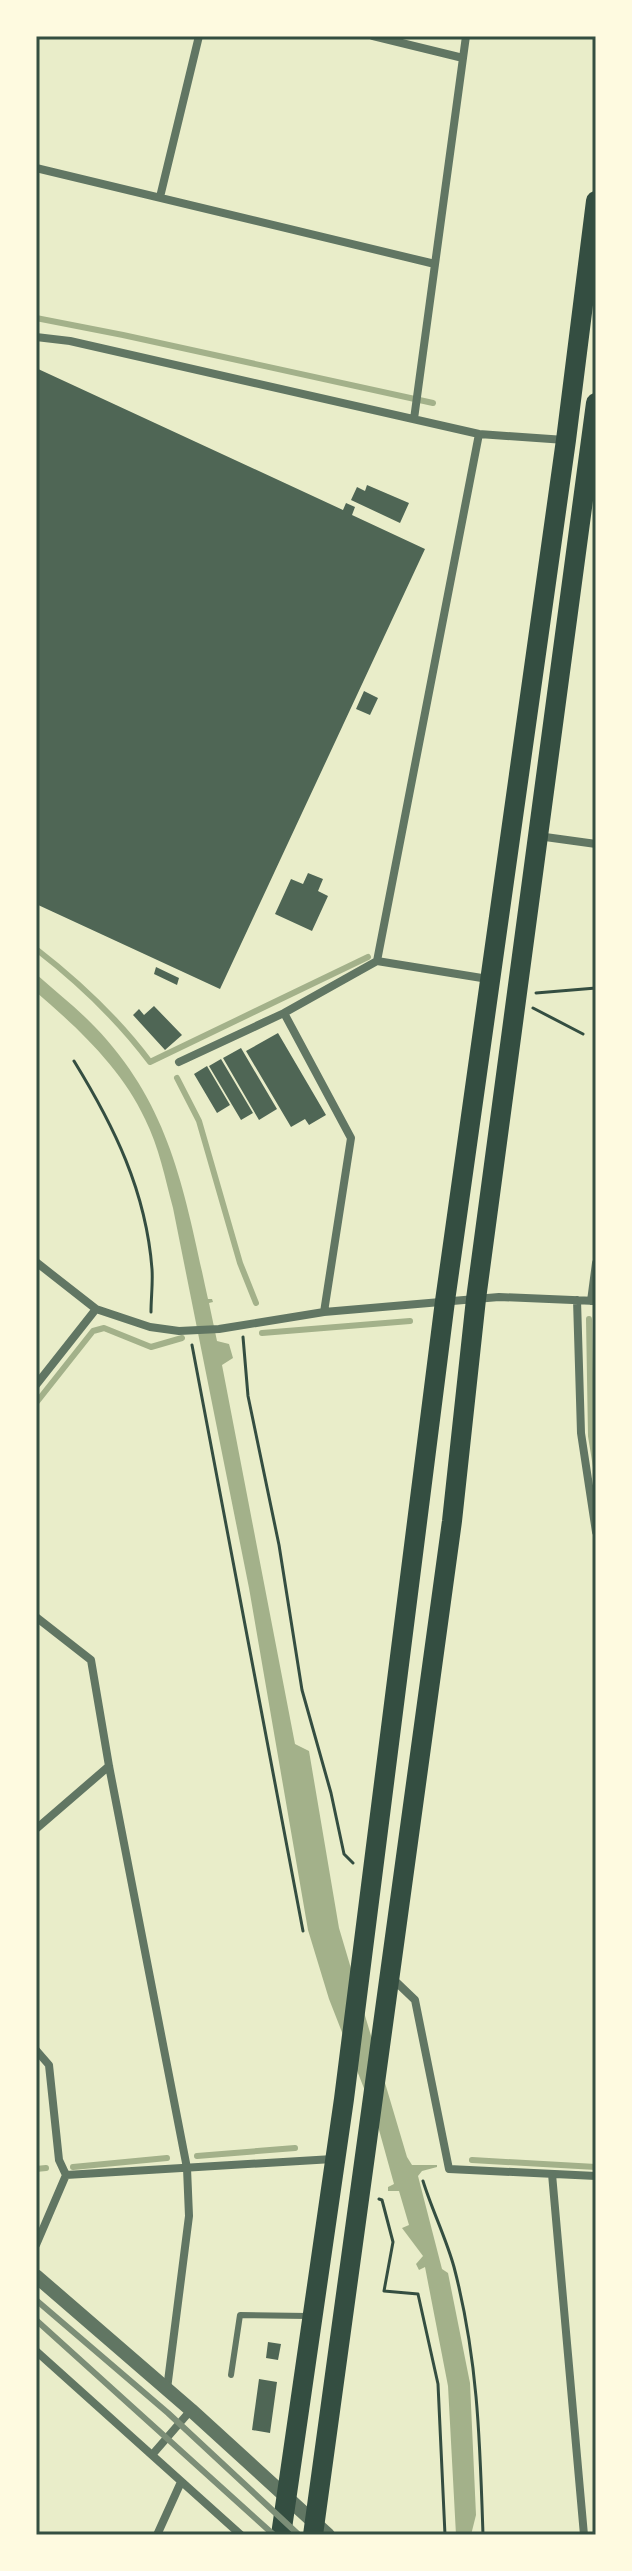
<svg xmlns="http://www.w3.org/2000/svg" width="632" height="2571" font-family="'DM Sans',sans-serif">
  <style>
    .water { fill: #a3b18a }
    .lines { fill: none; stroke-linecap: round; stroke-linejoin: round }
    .stream { stroke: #a3b18a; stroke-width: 6 }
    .building { fill: #4f6655 }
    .path { stroke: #344e41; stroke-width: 3 }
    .service { stroke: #617663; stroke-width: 6 }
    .minor { stroke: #617663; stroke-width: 8 }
    .tertiary { stroke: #617663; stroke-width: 14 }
    .primary { stroke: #344e41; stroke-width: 20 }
    .rail { stroke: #7c8e77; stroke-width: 6 }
    .neatline { fill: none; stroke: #344e41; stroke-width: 3 }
  </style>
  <rect width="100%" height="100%" fill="#e9edc9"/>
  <path class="water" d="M36,974C56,992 77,1008 95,1027C172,1107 185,1195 208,1299H212L213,1302L209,1303L217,1341L229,1344L233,1358L222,1365L295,1744L309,1751L339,1928L407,2157L412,2165H437V2167L422,2171L418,2176L442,2269L448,2273L470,2383L476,2515L471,2535H456L448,2386L425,2267L419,2270L416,2264L423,2256L402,2228L409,2225L399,2191H388V2187L394,2184L376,2119L329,1999L308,1930L249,1588L173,1208C165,1178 159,1147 145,1119C122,1069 77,1027 36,992Z"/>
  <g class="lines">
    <path class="stream" d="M36,318L123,335L433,403
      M36,949C80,983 117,1018 150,1062L368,957
      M177,1078L199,1121L240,1263L256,1303
      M589,1319L591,1436L596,1467
      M262,1333L410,1321
      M36,1403L93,1331L104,1328L151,1347L182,1338
      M197,2156L295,2148
      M472,2160L596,2167
      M73,2167L167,2158
      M36,2169L46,2168"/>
  </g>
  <path class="building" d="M36,368L343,510L346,503L355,507L352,515L425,549L220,989L36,904Z
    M367,485L409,503L400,523L351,500L357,487L365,491Z
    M364,691L378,698L370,715L356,709Z
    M308,873L323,879L318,891L328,896L312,931L275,914L291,879L303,884Z
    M156,967L179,978L177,985L154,974Z
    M154,1006L182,1035L165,1050L133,1015L139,1009L144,1015Z
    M278,1033L326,1115L309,1125L305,1119L291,1127L246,1051Z
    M241,1048L277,1109L259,1120L223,1058Z
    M221,1059L253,1113L241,1120L209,1066Z
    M207,1066L230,1105L217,1113L194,1074Z
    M268,2342L281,2344L278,2360L266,2358Z
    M259,2379L277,2382L270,2433L252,2430Z"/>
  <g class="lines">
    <path class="path" d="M536,993L596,988
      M533,1008L583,1034
      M74,1061C114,1126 146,1191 152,1269C153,1283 151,1298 151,1312
      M243,1337L248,1396L279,1545L302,1690L331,1793L344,1854L353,1863
      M192,1345L303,1931
      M423,2181C432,2210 446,2238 454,2267C478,2359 480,2442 483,2535
      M379,2199L382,2200L393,2242L384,2291L418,2294L438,2384L445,2535"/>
    <path class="service" d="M231,2375L240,2315L308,2316"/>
    <path class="minor" d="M373,36L463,58
      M36,168L435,264
      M160,197L199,36
      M36,337L70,341L479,434L565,440
      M414,419L466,36
      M538,836L596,844
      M377,961L479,434
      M284,1013L351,1138L324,1312
      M179,1062L284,1013L377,961L488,979
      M36,1262L96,1309L150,1327L179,1331L219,1329L324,1312L499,1297L596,1301
      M577,1300L581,1433L596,1532
      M591,1301L596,1263
      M36,1385L96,1309
      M36,1617L91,1660L109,1766L187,2168L189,2216L167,2389
      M36,1829L109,1766
      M392,1978L415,2000L449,2169L596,2176
      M36,2050L49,2065L59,2160L66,2175
      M552,2174L584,2535
      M36,2245L66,2175L333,2159
      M36,2351L241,2535
      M152,2455L191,2410
      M157,2535L181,2482"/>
    <path class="tertiary" d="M36,2276L191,2410L328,2535"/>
    <path class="primary" d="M281,2535L344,2099L445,1301L566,440L596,201
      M313,2535L452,1521L476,1299L596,403"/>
    <path class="rail" d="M36,2300L168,2413L299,2535
      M36,2320L274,2535"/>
  </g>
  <rect width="632" height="2571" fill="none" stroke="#fefae0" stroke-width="76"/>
  <rect x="38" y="38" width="556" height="2495" class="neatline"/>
</svg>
